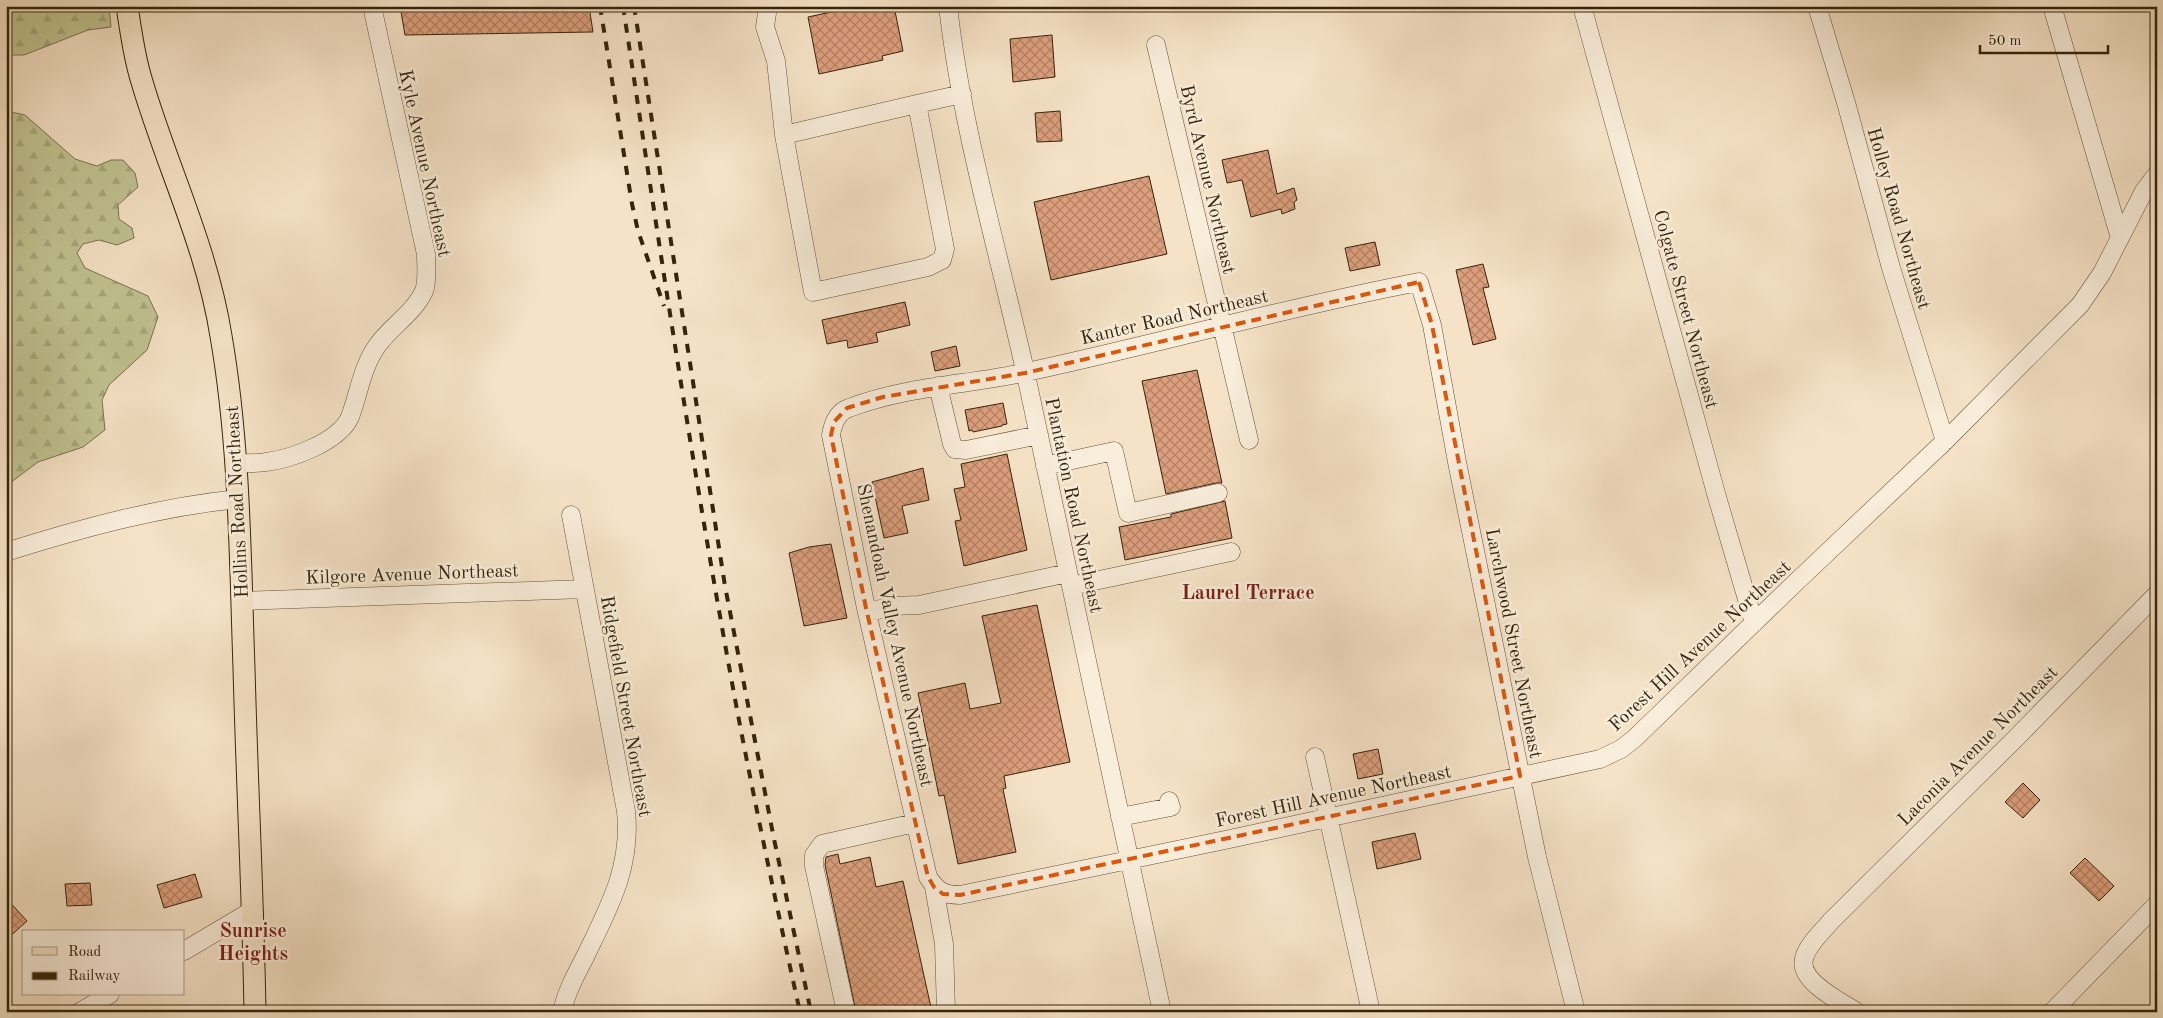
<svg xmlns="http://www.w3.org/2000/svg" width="2163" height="1018" font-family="'Old Standard TT',serif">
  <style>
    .forest { fill: url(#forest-firs); stroke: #7b744e }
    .building { fill: url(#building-cross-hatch); stroke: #35240b }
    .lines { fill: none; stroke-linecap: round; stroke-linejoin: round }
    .minor-casing { stroke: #65543a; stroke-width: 19 }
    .major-casing { stroke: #35240b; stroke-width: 23 }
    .minor { stroke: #f9eddb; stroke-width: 18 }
    .major { stroke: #f6e3c7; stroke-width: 21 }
    .rail { stroke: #35240b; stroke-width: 4; stroke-dasharray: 9 9; stroke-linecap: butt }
    .marked { fill: none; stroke: #df560c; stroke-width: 4; stroke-dasharray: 10 6; stroke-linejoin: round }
    .labels { text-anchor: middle; stroke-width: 5; stroke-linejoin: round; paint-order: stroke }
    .street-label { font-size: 19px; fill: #35240b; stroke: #f9eddb }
    .neighbourhood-label { font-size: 20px; font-weight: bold; fill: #7a1f14; stroke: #f9eddb }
  </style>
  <defs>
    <pattern id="forest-firs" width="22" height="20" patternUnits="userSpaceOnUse" patternTransform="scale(1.25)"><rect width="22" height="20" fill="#c1c392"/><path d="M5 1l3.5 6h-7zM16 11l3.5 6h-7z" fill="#a6a77d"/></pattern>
    <pattern id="building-cross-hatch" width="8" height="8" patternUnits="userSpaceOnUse" patternTransform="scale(1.25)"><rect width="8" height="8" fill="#dd9f7d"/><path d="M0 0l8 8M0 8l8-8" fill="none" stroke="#b48165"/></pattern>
  </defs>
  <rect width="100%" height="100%" fill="#f6e3c7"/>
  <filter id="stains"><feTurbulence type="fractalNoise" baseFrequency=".004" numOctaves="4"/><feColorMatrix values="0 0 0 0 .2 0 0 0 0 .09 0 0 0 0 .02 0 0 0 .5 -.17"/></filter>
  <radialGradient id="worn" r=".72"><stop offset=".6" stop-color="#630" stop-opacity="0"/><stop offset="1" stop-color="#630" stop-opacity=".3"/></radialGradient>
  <path class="forest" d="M6,6H109L111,27L88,30L24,55H6Z
    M6,111L25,115L75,159L97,166L111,160H123L135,173L138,187L118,205L119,219L132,228L134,238L117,245L99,240L83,244L77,253L85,268L148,296L158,317L147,350L109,385L102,400L105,430L83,447L38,462L6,486Z"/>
  <path class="building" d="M400,6H589L593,32L405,35Z
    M859,6H894L903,51L882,56L883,60L819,74L808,17Z
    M1052,35L1055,77L1013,82L1010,39Z
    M1060,111L1062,141L1037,142L1035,113Z
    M1268,150L1277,194L1294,188L1297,200L1294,202L1295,209L1282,214L1281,209L1251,217L1242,180L1227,183L1222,160Z
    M1149,176L1167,254L1051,280L1034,202Z
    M1375,242L1380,265L1350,271L1345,248Z
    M1483,264L1489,287L1483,288L1496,339L1473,345L1456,270Z
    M905,302L910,325L876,333L878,342L848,348L847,340L827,344L822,320Z
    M956,346L960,366L935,371L931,352Z
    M1197,370L1222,483H1216L1166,494L1142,381Z
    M1003,403L1007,424L1002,425V426L973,432L972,430L969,431L965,410Z
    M1007,454L1027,550L964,566L955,521L961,520L954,489L965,487L961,464Z
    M923,468L929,500L902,506L908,533L884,538L872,482Z
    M1225,501L1232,538L1125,560L1119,527L1171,517V514Z
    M831,544L847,618L804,626L789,553L809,547Z
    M1037,605L1070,762L1004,776L1006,788L1003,789L1016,852L958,864L944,795L939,796L918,693L965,683L970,709L1001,703L982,616Z
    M1378,749L1383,774L1358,779L1353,754Z
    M2023,783L2040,800L2023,818L2005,802Z
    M1415,833L1421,859L1377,869L1372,842Z
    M838,854L840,864L870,857L876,887L903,881L932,1012H856L825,865L826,857Z
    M2085,858L2114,886L2099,901L2070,873Z
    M195,874L202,897L164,908L157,885Z
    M90,883L92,905L67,906L65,884Z
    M6,898L27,921L6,940Z"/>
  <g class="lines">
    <defs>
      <path id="minor" d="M768,6L765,27L776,61L784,135
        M948,6C962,131 999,253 1026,375C1072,587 1116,800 1162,1012
        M1582,6L1717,497L1754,623
        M1817,6L1847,106L1891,268L1945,441
        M2052,6L2120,238
        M1156,45L1249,440
        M917,104L784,135L813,292L928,267L942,260L945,249L917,104L962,94
        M938,386L952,444L955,449L966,450L1039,435
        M235,463C245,463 256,464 266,462C291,459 339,442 350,417C359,393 362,367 377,346C390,327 414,313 424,291C428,280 426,265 426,254L372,6
        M1045,466L1114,451L1128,513L1218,493
        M6,552C82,528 159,507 238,499
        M1071,586L1231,552
        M242,601L584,589
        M867,613L891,606L919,605L1068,573
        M1315,757L1371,1012
        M1120,817L1171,807L1169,801
        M934,887L944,944L946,1012
        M184,951L253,910
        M80,1012L110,994
        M562,1012C566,993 575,976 584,959C608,909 632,868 626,811L571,515
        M846,1012L814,866V855L822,844L915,823
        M1576,1012L1537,857L1457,462L1432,325L1419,282C1287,307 1158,344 1027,372C968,385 906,386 849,408C837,412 833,423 831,435L866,608L928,877C937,891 944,895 960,895L1225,840L1600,759L1621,749L1634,739L1794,584L1945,441L2080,305L2102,273L2144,191L2157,174
        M1857,1012C1841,1002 1798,981 1804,959C1807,945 1822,932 1831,921L2017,737L2157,594
        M2052,1012L2157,904"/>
      <path id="major" d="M127,6C131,32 134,57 142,82C167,167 207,247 221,336C240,446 240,557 244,668C247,783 253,897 255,1012"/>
    </defs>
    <use href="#minor" class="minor-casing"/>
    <use href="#major" class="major-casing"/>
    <use href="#minor" class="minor"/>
    <use href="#major" class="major"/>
    <path class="rail" d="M600,6L632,204L638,231L664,306
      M623,6C659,243 694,480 738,715C757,814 778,913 800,1012
      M634,6L725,586L774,839L811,1012"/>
  </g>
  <path class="marked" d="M1419,282L1432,325L1520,776L960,895L943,894L934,887L928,877L866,608L831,435L834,422L847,408L883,397L1025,373Z"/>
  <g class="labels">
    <g class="street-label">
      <text transform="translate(426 163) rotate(78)" y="7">Kyle Avenue Northeast</text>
      <text transform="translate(1209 179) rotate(77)" y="7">Byrd Avenue Northeast</text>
      <text transform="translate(1900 218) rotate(74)" y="7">Holley Road Northeast</text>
      <text transform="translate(1687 309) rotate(75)" y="7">Colgate Street Northeast</text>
      <text transform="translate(1174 316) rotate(-13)" y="7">Kanter Road Northeast</text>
      <text transform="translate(236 502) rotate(-93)" y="7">Hollins Road Northeast</text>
      <text transform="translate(1075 505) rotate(78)" y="7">Plantation Road Northeast</text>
      <text transform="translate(412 573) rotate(-2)" y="7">Kilgore Avenue Northeast</text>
      <text transform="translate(896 635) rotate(78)" y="7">Shenandoah Valley Avenue Northeast</text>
      <text transform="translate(1515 643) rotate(79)" y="7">Larchwood Street Northeast</text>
      <text transform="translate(1699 645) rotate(-43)" y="7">Forest Hill Avenue Northeast</text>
      <text transform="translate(627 706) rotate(80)" y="7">Ridgefield Street Northeast</text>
      <text transform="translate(1977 745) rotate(-45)" y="7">Laconia Avenue Northeast</text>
      <text transform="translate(1333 795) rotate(-12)" y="7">Forest Hill Avenue Northeast</text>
    </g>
    <g class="neighbourhood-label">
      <text x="1248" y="599">Laurel Terrace</text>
      <text x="253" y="937">Sunrise<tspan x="253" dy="23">Heights</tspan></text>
    </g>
  </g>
  <rect width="2163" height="1018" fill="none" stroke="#f6e3c7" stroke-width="25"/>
  <rect x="8" y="8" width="2148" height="1003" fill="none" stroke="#35240b" stroke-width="2.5"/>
  <rect x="12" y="12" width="2138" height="993" fill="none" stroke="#35240b"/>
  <rect x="22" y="930" width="162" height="65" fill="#f9eddb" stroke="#ab9d88"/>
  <rect x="32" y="947" width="25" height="8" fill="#f6e3c7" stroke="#ab9d88"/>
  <text x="68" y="956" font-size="15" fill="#35240b">Road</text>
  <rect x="32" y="972" width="25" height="8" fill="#35240b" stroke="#ab9d88"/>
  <text x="68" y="980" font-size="15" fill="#35240b">Railway</text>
  <path d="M1980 45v8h128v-8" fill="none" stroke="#35240b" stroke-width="2.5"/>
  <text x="1988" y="45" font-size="15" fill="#35240b" stroke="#f9eddb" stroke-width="4" paint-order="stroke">50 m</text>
  <rect width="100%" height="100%" filter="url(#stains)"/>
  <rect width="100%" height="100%" fill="url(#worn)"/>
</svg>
